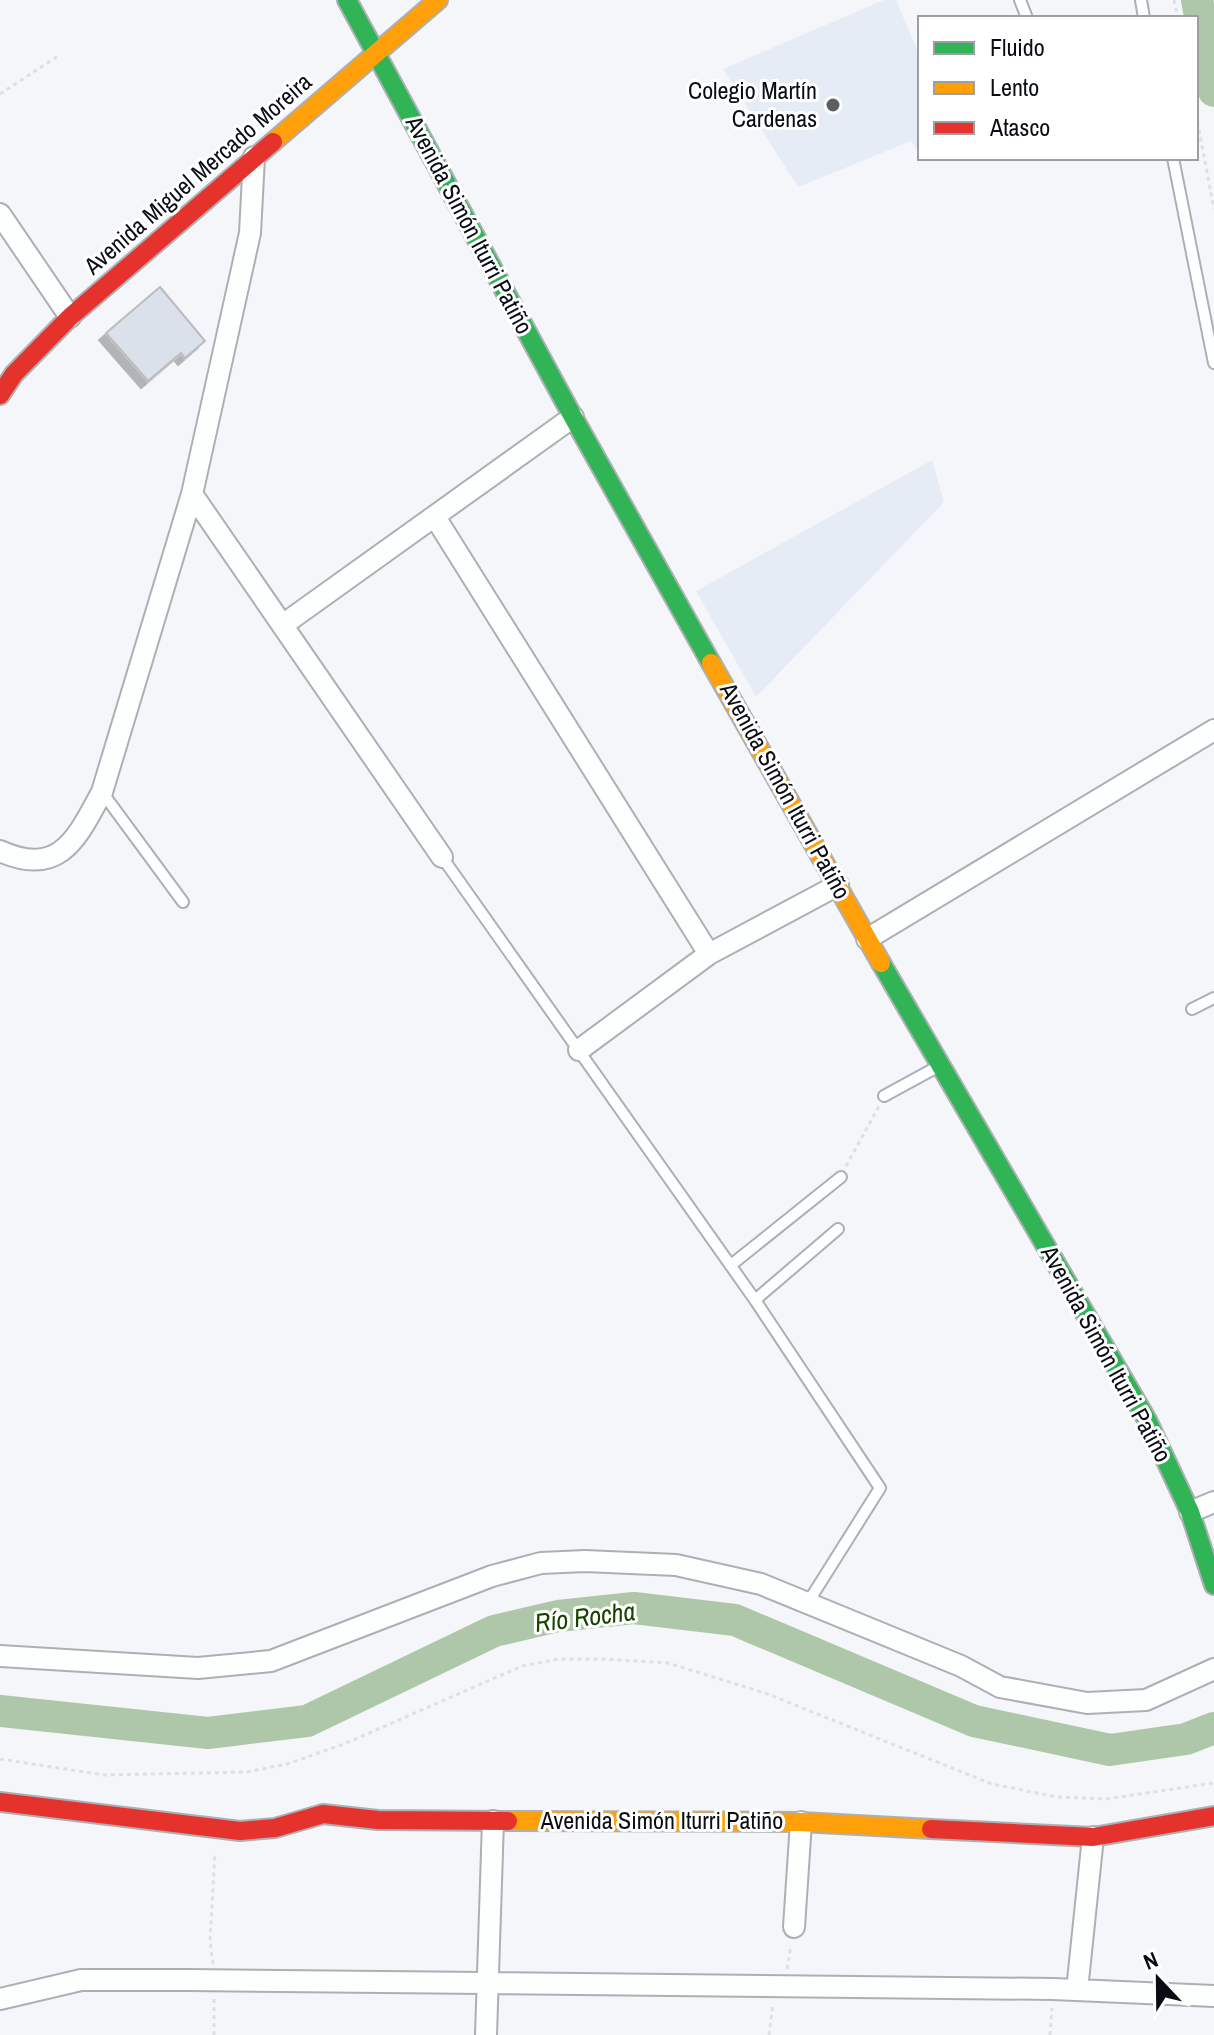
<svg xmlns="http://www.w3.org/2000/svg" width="1214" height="2035" font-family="'Archivo Narrow',sans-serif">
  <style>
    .built { fill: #e6ecf6 }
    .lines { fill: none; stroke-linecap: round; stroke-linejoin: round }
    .river { stroke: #aec7a8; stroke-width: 32 }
    .building { fill: #dbe1ea; stroke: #babcc1; stroke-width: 2; filter: url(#shadow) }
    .lane-casing { stroke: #acb0b4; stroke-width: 14 }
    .street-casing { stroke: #acb0b4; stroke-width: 24 }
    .fast-casing { stroke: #acb0b4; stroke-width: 22 }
    .slow-casing { stroke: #acb0b4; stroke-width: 22 }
    .jam-casing { stroke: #acb0b4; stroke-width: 22 }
    .path { stroke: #dedfe0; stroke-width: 3; stroke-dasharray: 4 4; stroke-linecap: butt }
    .lane { stroke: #fdfefe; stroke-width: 10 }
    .street { stroke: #fdfefe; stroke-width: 20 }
    .fast { stroke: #30b455; stroke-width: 18 }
    .slow { stroke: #ff9f0a; stroke-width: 18 }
    .jam { stroke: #e5322d; stroke-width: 18 }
    .poi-dot { fill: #5b5f64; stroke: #fff; stroke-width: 3 }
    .labels { text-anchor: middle; stroke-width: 6; stroke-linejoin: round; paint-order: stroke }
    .poi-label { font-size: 24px; fill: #090d13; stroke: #fff; text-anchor: end }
    .street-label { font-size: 24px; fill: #090d13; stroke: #fff }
    .water-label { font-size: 26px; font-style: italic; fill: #164300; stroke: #fff }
  </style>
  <defs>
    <filter id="shadow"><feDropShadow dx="-7" dy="7" stdDeviation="0" flood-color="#0004"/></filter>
  </defs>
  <rect width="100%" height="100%" fill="#f4f6f9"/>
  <path class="built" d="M884,0H896L920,57V154L911,141L798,187L723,69Z
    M932,460L944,502L756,697L696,591Z"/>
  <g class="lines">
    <path class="river" d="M1197,0L1214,91
      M0,1711L208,1733L307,1721L494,1631L558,1616L634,1608L735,1620L974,1721L1110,1750L1186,1739L1214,1728"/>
  </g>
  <path class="building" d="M160,287L205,341L185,358L181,353L148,381L106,333Z"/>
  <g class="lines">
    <defs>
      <path id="lane" d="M1020,0L1027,18
        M1141,0L1144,18
        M1173,158L1214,363
        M102,792L183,902
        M442,857L755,1300L880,1488L807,1604
        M1192,1009L1214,998
        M884,1096L939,1066
        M731,1265L841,1177
        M755,1300L838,1229"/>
      <path id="street" d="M0,214L70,317
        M192,494L442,857
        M435,517L709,954
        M284,624L573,417
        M0,851C60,878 77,838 102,792L192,494L250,233L254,157
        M867,939L1214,730
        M579,1050L709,954L838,885
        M1190,1512L1214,1502
        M0,1656L198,1668L271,1661L492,1576L541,1563L585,1561L676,1565L761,1584L961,1666L1000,1687L1087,1703L1146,1700L1214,1669
        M794,1927L801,1822
        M1077,1990L1093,1837
        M0,1999L81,1980H190L1053,1989L1214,1996
        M486,2035L493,1821"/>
      <path id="fast" d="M347,0L573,417L711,663
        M881,963L1147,1420L1190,1512L1214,1585"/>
      <path id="slow" d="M273,142L438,0
        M711,663L881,963
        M508,1821L801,1822L931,1829"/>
      <path id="jam" d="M0,395L14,374L70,317L273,142
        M0,1802L240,1831L275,1828L323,1814L378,1820L508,1821
        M931,1829L1093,1837L1214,1816"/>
    </defs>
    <use href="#lane" class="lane-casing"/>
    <use href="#street" class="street-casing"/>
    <use href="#fast" class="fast-casing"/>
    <use href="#slow" class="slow-casing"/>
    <use href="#jam" class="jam-casing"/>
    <path class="path" d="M1174,0L1178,18
      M0,94L58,56
      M1196,114L1214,209
      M846,1166L879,1106
      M0,1759L104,1775L247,1772L287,1764L344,1744L522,1666L559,1659H603L668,1663L765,1693L992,1784L1057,1797L1106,1799L1214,1783
      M213,1964L210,1941L215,1852
      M787,1969L791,1945
      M214,2035V1999
      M769,2035L773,2004
      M1050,2035L1052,2008"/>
    <use href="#lane" class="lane"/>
    <use href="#street" class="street"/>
    <use href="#fast" class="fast"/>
    <use href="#slow" class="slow"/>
    <use href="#jam" class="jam"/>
  </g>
  <circle class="poi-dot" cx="833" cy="105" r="8"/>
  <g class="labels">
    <g class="poi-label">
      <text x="817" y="99">Colegio Martín<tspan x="817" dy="28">Cardenas</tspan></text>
    </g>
    <g class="street-label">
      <text transform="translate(198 174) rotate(-41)" y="8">Avenida Miguel Mercado Moreira</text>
      <text transform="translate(469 225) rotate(62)" y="8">Avenida Simón Iturri Patiño</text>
      <text transform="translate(785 791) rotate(61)" y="8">Avenida Simón Iturri Patiño</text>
      <text transform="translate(1106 1354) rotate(61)" y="8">Avenida Simón Iturri Patiño</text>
      <text x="662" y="1829">Avenida Simón Iturri Patiño</text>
    </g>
    <g class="water-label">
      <text transform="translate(585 1617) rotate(-7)" y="9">Río Rocha</text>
    </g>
  </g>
  <rect x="918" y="16" width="280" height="144" fill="#ffffff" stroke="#9d9ea1" stroke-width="2"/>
  <rect x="934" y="42" width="40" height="12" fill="#30b455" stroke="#9d9ea1" stroke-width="2"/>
  <text x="990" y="56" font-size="24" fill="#090d13">Fluido</text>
  <rect x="934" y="82" width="40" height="12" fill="#ff9f0a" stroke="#9d9ea1" stroke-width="2"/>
  <text x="990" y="96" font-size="24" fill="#090d13">Lento</text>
  <rect x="934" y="122" width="40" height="12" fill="#e5322d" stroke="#9d9ea1" stroke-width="2"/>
  <text x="990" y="136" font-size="24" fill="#090d13">Atasco</text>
  <g transform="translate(1158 1979) rotate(338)" stroke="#ffffff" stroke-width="6" paint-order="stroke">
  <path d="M0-6L14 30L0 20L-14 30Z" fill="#090d13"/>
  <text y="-12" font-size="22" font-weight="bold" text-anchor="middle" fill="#090d13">N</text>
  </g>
</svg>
